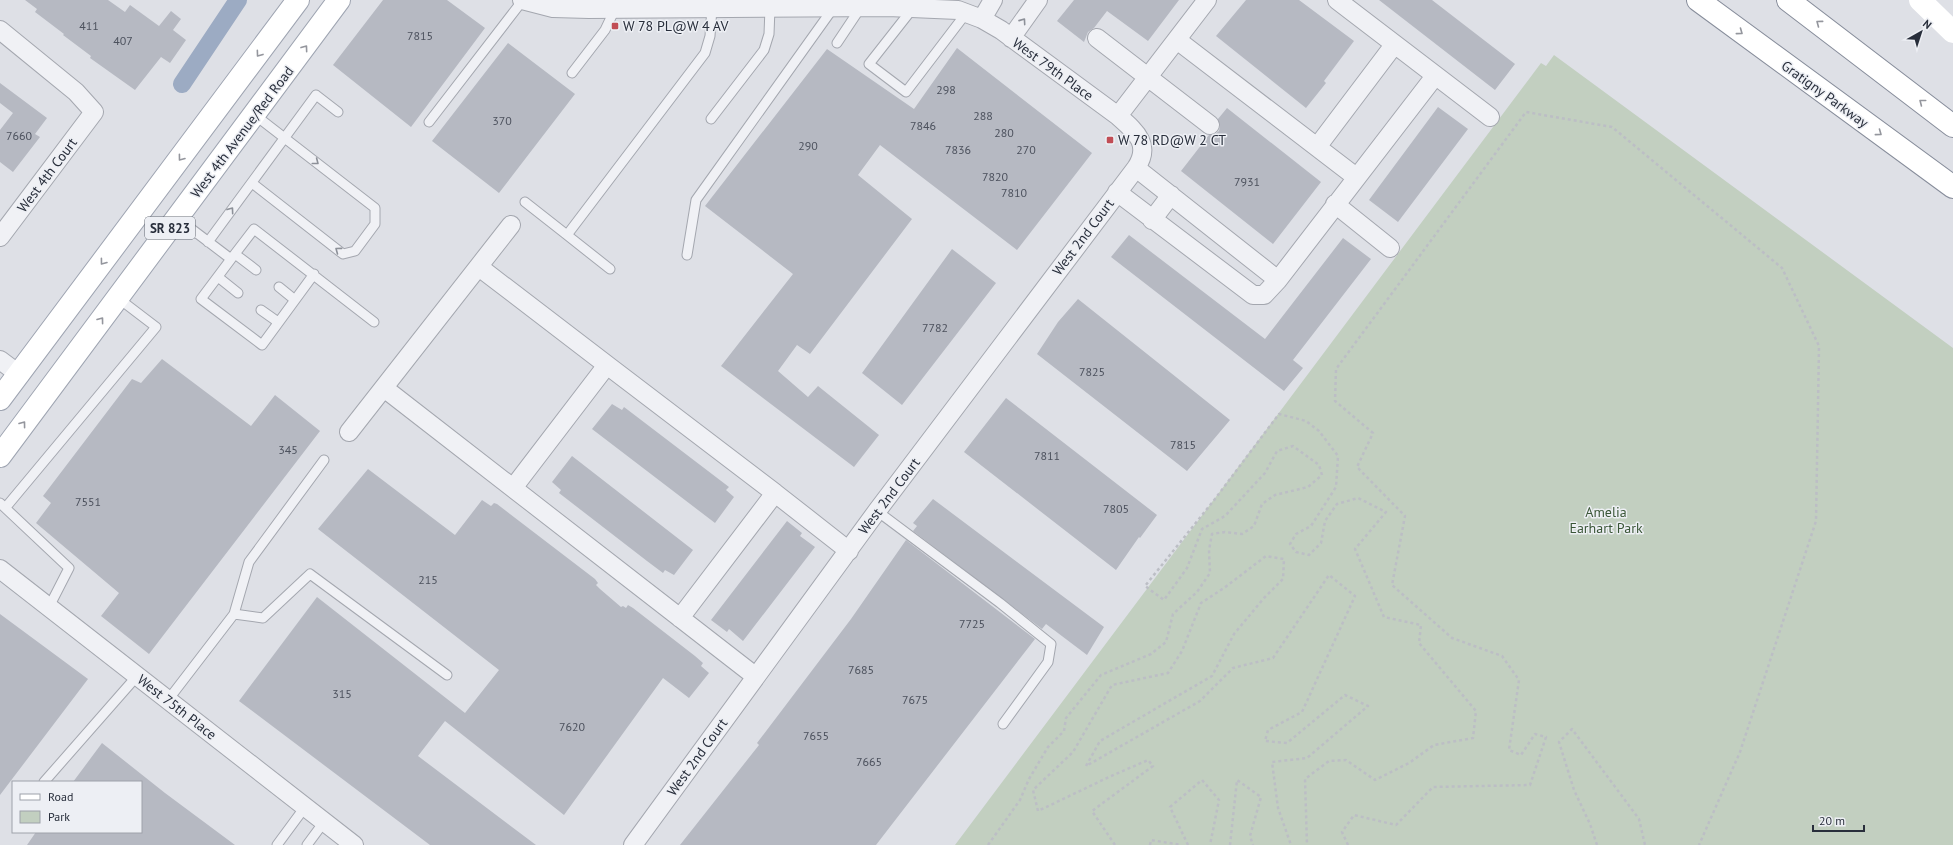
<svg xmlns="http://www.w3.org/2000/svg" width="1953" height="845" font-family="'PT Sans',sans-serif">
  <style>
    .green { fill: #c2cfc0 }
    .lines { fill: none; stroke-linecap: round; stroke-linejoin: round }
    .canal { stroke: #9cabc3; stroke-width: 18 }
    .building { fill: #b6b9c2 }
    .service-casing { stroke: #a4a7af; stroke-width: 11 }
    .minor-casing { stroke: #a4a7af; stroke-width: 20 }
    .primary-casing { stroke: #9ea4b1; stroke-width: 24 }
    .motorway-casing { stroke: #878d9b; stroke-width: 24 }
    .path { stroke: #bcbec5; stroke-width: 2.5; stroke-dasharray: 3 3; stroke-linecap: butt }
    .service { stroke: #f0f1f5; stroke-width: 9 }
    .minor { stroke: #f0f1f5; stroke-width: 18 }
    .secondary { stroke: #fff; stroke-width: 22 }
    .primary { stroke: #fff; stroke-width: 22 }
    .motorway { stroke: #fff; stroke-width: 22 }
    .oneway { stroke: #8c9098 }
    .oneway2 { stroke: #94969d }
    .poi-dot { fill: #c14d55; stroke: #edeff4; stroke-width: 1.5 }
    .labels { text-anchor: middle; stroke-width: 3; stroke-linejoin: round; paint-order: stroke }
    .number-label { font-size: 12px; fill: #4c515d }
    .shield { fill: #edeff4; stroke: #636872; stroke-width: 1 }
    .shield-label { font-size: 13px; font-weight: bold; fill: #282e3b }
    .poi-label { font-size: 14px; fill: #282e3b; stroke: #edeff4; text-anchor: start }
    .street-label { font-size: 14px; fill: #282e3b; stroke: #edeff4 }
    .park-label { font-size: 14px; fill: #3a5637; stroke: #edeff4 }
  </style>
  <rect width="100%" height="100%" fill="#dee0e6"/>
  <path class="green" d="M1554,55L1953,348V845H955L1541,63L1546,66Z"/>
  <g class="lines">
    <path class="canal" d="M182,84L238,0"/>
  </g>
  <path class="building" d="M25,0H108L125,12L130,5L159,26L171,11L181,19L173,30L186,40L170,63L161,57L135,90L90,58L91,56L63,35L64,34L35,12L37,9Z
    M383,0H447L485,28L411,127L333,65Z
    M1074,0H1179L1148,41L1107,11L1094,28L1088,32L1084,42L1057,21Z
    M1246,0H1299L1354,41L1324,81L1326,83L1306,108L1216,36Z
    M1379,0H1432L1515,64L1495,90Z
    M508,43L575,94L499,193L432,141Z
    M957,48L1092,153L1017,250L880,145L858,175L912,219L810,354L797,345L778,371L808,397L818,386L879,435L854,467L721,366L793,274L705,206L827,49L914,109Z
    M0,83L47,118L35,134L40,137L13,172L0,162V130L13,113L0,103Z
    M1438,107L1468,129L1398,222L1369,200Z
    M1227,108L1321,182L1273,244L1181,171L1209,135H1214L1219,131L1220,126L1218,119Z
    M1129,235L1265,339L1343,238L1371,259L1293,360L1303,368L1284,391L1111,257Z
    M952,249L996,283L902,405L862,373Z
    M1078,299L1230,420L1187,471L1037,354L1058,322Z
    M162,359L251,426L275,395L320,431L149,654L101,616L119,593L36,523L51,503L43,496L132,379L141,383Z
    M1006,398L1157,515L1140,538L1139,537L1116,570L964,452Z
    M612,404L622,410L624,407L628,410L729,487L726,490L734,497L715,523L592,429Z
    M572,456L693,550L674,575L665,570L663,573L647,561L559,493L561,490L552,482Z
    M368,469L455,535L482,500L491,506L494,503L497,504L595,579L598,583L596,585L600,589L621,607L623,606L626,608L628,605L633,608L695,656L703,663L701,666L709,673L689,698L663,678L564,815L445,721L418,756L536,845H430L239,701L317,597L465,713L499,670L318,529Z
    M933,499L1104,627L1087,655L1046,624L1042,629L913,531L917,526L913,523Z
    M787,521L802,533L800,536L815,547L743,641L729,629L727,632L711,620Z
    M906,540L1035,639L876,845H680L759,745L757,743L851,619Z
    M0,614L88,679L0,795Z
    M102,743L165,793L235,845H27L36,832H141V782H73Z"/>
  <g class="lines">
    <defs>
      <path id="service" d="M913,8L869,64L906,92L967,12
        M837,43L861,7
        M572,73L605,30L615,9
        M711,119L764,50L769,34L770,8
        M429,122L523,0
        M252,183L343,254L355,251L375,224V208L255,115
        M525,202L567,235
        M177,218L231,259L254,229L374,322
        M208,242L316,95L338,112
        M235,254L256,270
        M687,255L696,200L834,7
        M231,259L201,299L262,345L314,274
        M610,269L567,235L705,53L710,36L712,8
        M218,277L238,293
        M279,287L295,300
        M261,310L278,322
        M0,503L69,568L49,607
        M6,507L156,327L118,298
        M877,511L1000,603L1051,644L1048,662L1003,724
        M234,614L249,562L324,460
        M168,700L234,614L263,618L310,574L447,675
        M44,782L137,676
        M277,845L305,807
        M307,845L324,822"/>
      <path id="minor" d="M522,0L553,8L589,9L888,7L958,10L982,19L1001,30L1118,116C1135,131 1152,144 1136,168L877,511L633,845
        M1337,0L1490,117
        M982,19L993,0
        M0,30L76,92L94,112L0,237
        M1011,38L1038,0
        M1097,38L1210,125
        M1177,40L1356,177
        M1118,116L1207,0
        M1317,147L1394,45
        M1136,168L1278,280
        M1117,192L1253,295H1264L1278,280L1435,76
        M1335,204L1390,248
        M1152,220L1171,195
        M479,267L607,365
        M0,360L20,375
        M384,388L755,676
        M349,432L511,225
        M513,488L607,365L775,493L680,618
        M775,493L849,551
        M0,569L354,845"/>
      <path id="primary" d="M0,399L298,0
        M0,456L339,0"/>
      <path id="motorway" d="M1698,0L1953,187
        M1788,0L1953,126"/>
    </defs>
    <use href="#service" class="service-casing"/>
    <use href="#minor" class="minor-casing"/>
    <use href="#primary" class="primary-casing"/>
    <use href="#motorway" class="motorway-casing"/>
    <path class="path" d="M988,845L1020,800L1029,779L1048,747L1064,731L1066,718L1101,675L1151,654L1166,642L1173,614L1197,592L1210,573L1209,550L1212,534L1225,532L1242,534L1254,526L1262,504L1275,495L1308,487L1322,475L1319,465L1293,446L1277,451L1265,473L1225,516L1202,529L1187,568L1164,600L1145,586L1215,499L1279,414L1306,421L1319,431L1338,456L1336,487L1311,526L1296,534L1290,544L1296,552L1309,555L1321,543L1325,521L1337,504L1358,498L1386,512L1355,549L1384,617L1421,625L1419,643L1476,711L1473,738L1434,745L1409,763L1375,780L1346,760L1329,761L1305,779L1307,845
      M1115,845L1092,811L1153,766L1148,760L1109,777L1038,811L1033,790L1073,752L1112,685L1168,673L1182,651L1201,603L1224,588L1266,556L1284,559L1283,579L1264,598L1234,634L1212,676L1100,741L1086,766L1200,701L1233,668L1273,658L1329,575L1355,596L1302,712L1268,730L1265,741L1287,743L1345,695L1368,706L1307,758L1272,762L1278,808L1291,845
      M1150,845L1151,840L1181,845
      M1188,845L1170,807L1202,780L1219,800L1210,845
      M1230,845L1237,780L1261,797L1250,836L1253,845
      M1348,845L1342,832L1354,815L1396,825L1433,787L1530,785L1546,737L1535,734L1521,755L1509,750L1519,680L1502,656L1452,638L1392,585L1405,516L1357,467L1373,433L1335,401L1336,369L1526,112L1612,127L1782,268L1819,346L1816,521L1740,752L1699,845
      M1597,845L1590,824L1574,790L1559,742L1572,729L1639,819L1645,845"/>
    <use href="#service" class="service"/>
    <use href="#minor" class="minor"/>
    <path class="secondary" d="M1920,0L1953,32"/>
    <use href="#primary" class="primary"/>
    <use href="#motorway" class="motorway"/>
  </g>
  <defs><path id="oneway-chevron" d="M-2-3.5L2.5 0L-2 3.5" fill="none" stroke-width="1.6" stroke-linecap="round" stroke-linejoin="round"/></defs>
  <g class="oneway">
    <use href="#oneway-chevron" transform="translate(1023 21) rotate(-55)"/>
    <use href="#oneway-chevron" transform="translate(316 162) rotate(38)"/>
    <use href="#oneway-chevron" transform="translate(231 210) rotate(-54)"/>
    <use href="#oneway-chevron" transform="translate(338 250) rotate(-143)"/>
  </g>
  <g class="oneway2">
    <use href="#oneway-chevron" transform="translate(1819 23) rotate(-143)"/>
    <use href="#oneway-chevron" transform="translate(1740 32) rotate(36)"/>
    <use href="#oneway-chevron" transform="translate(305 48) rotate(-54)"/>
    <use href="#oneway-chevron" transform="translate(259 54) rotate(126)"/>
    <use href="#oneway-chevron" transform="translate(1922 102) rotate(-142)"/>
    <use href="#oneway-chevron" transform="translate(1879 133) rotate(36)"/>
    <use href="#oneway-chevron" transform="translate(181 158) rotate(127)"/>
    <use href="#oneway-chevron" transform="translate(103 262) rotate(127)"/>
    <use href="#oneway-chevron" transform="translate(101 320) rotate(-53)"/>
    <use href="#oneway-chevron" transform="translate(23 424) rotate(-53)"/>
  </g>
  <g class="poi-dot">
    <rect x="611" y="22" width="8" height="8" rx="2"/>
    <rect x="1106" y="136" width="8" height="8" rx="2"/>
  </g>
  <g class="labels">
    <g class="number-label">
      <text x="89" y="30">411</text>
      <text x="420" y="40">7815</text>
      <text x="123" y="45">407</text>
      <text x="946" y="94">298</text>
      <text x="983" y="120">288</text>
      <text x="502" y="125">370</text>
      <text x="923" y="130">7846</text>
      <text x="1004" y="137">280</text>
      <text x="19" y="140">7660</text>
      <text x="808" y="150">290</text>
      <text x="958" y="154">7836</text>
      <text x="1026" y="154">270</text>
      <text x="995" y="181">7820</text>
      <text x="1247" y="186">7931</text>
      <text x="1014" y="197">7810</text>
      <text x="935" y="332">7782</text>
      <text x="1092" y="376">7825</text>
      <text x="1183" y="449">7815</text>
      <text x="288" y="454">345</text>
      <text x="1047" y="460">7811</text>
      <text x="88" y="506">7551</text>
      <text x="1116" y="513">7805</text>
      <text x="428" y="584">215</text>
      <text x="972" y="628">7725</text>
      <text x="861" y="674">7685</text>
      <text x="342" y="698">315</text>
      <text x="915" y="704">7675</text>
      <text x="572" y="731">7620</text>
      <text x="816" y="740">7655</text>
      <text x="869" y="766">7665</text>
    </g>
    <rect class="shield" x="145" y="217" width="50" height="22" rx="3"/>
    <g class="shield-label">
      <text x="170" y="233">SR 823</text>
    </g>
    <g class="poi-label">
      <text x="623" y="31">W 78 PL@W 4 AV</text>
      <text x="1118" y="145">W 78 RD@W 2 CT</text>
    </g>
    <g class="street-label">
      <text transform="translate(1053 69) rotate(36)" y="5">West 79th Place</text>
      <text transform="translate(1825 94) rotate(36)" y="5">Gratigny Parkway</text>
      <text transform="translate(242 132) rotate(-53)" y="5">West 4th Avenue/Red Road</text>
      <text transform="translate(47 175) rotate(-53)" y="5">West 4th Court</text>
      <text transform="translate(1083 237) rotate(-53)" y="5">West 2nd Court</text>
      <text transform="translate(889 496) rotate(-53)" y="5">West 2nd Court</text>
      <text transform="translate(177 707) rotate(38)" y="5">West 75th Place</text>
      <text transform="translate(697 757) rotate(-54)" y="5">West 2nd Court</text>
    </g>
    <g class="park-label">
      <text x="1606" y="517">Amelia<tspan x="1606" dy="16">Earhart Park</tspan></text>
    </g>
  </g>
  <rect x="12" y="781" width="130" height="52" fill="#edeff4" stroke="#9ea2aa"/>
  <rect x="20" y="794" width="20" height="6" fill="#ffffff" stroke="#9ea2aa"/>
  <text x="48" y="801" font-size="12" fill="#282e3b">Road</text>
  <rect x="20" y="811" width="20" height="12" fill="#c2cfc0" stroke="#9ea2aa"/>
  <text x="48" y="821" font-size="12" fill="#282e3b">Park</text>
  <g transform="translate(1921 32) rotate(39)" stroke="#edeff4" stroke-width="3" paint-order="stroke">
  <path d="M0-3L7 15L0 10L-7 15Z" fill="#282e3b"/>
  <text y="-6" font-size="11" font-weight="bold" text-anchor="middle" fill="#282e3b">N</text>
  </g>
  <path d="M1813 825v6h51v-6" fill="none" stroke="#282e3b" stroke-width="2"/>
  <text x="1819" y="825" font-size="12" fill="#282e3b" stroke="#edeff4" stroke-width="3" paint-order="stroke">20 m</text>
</svg>
